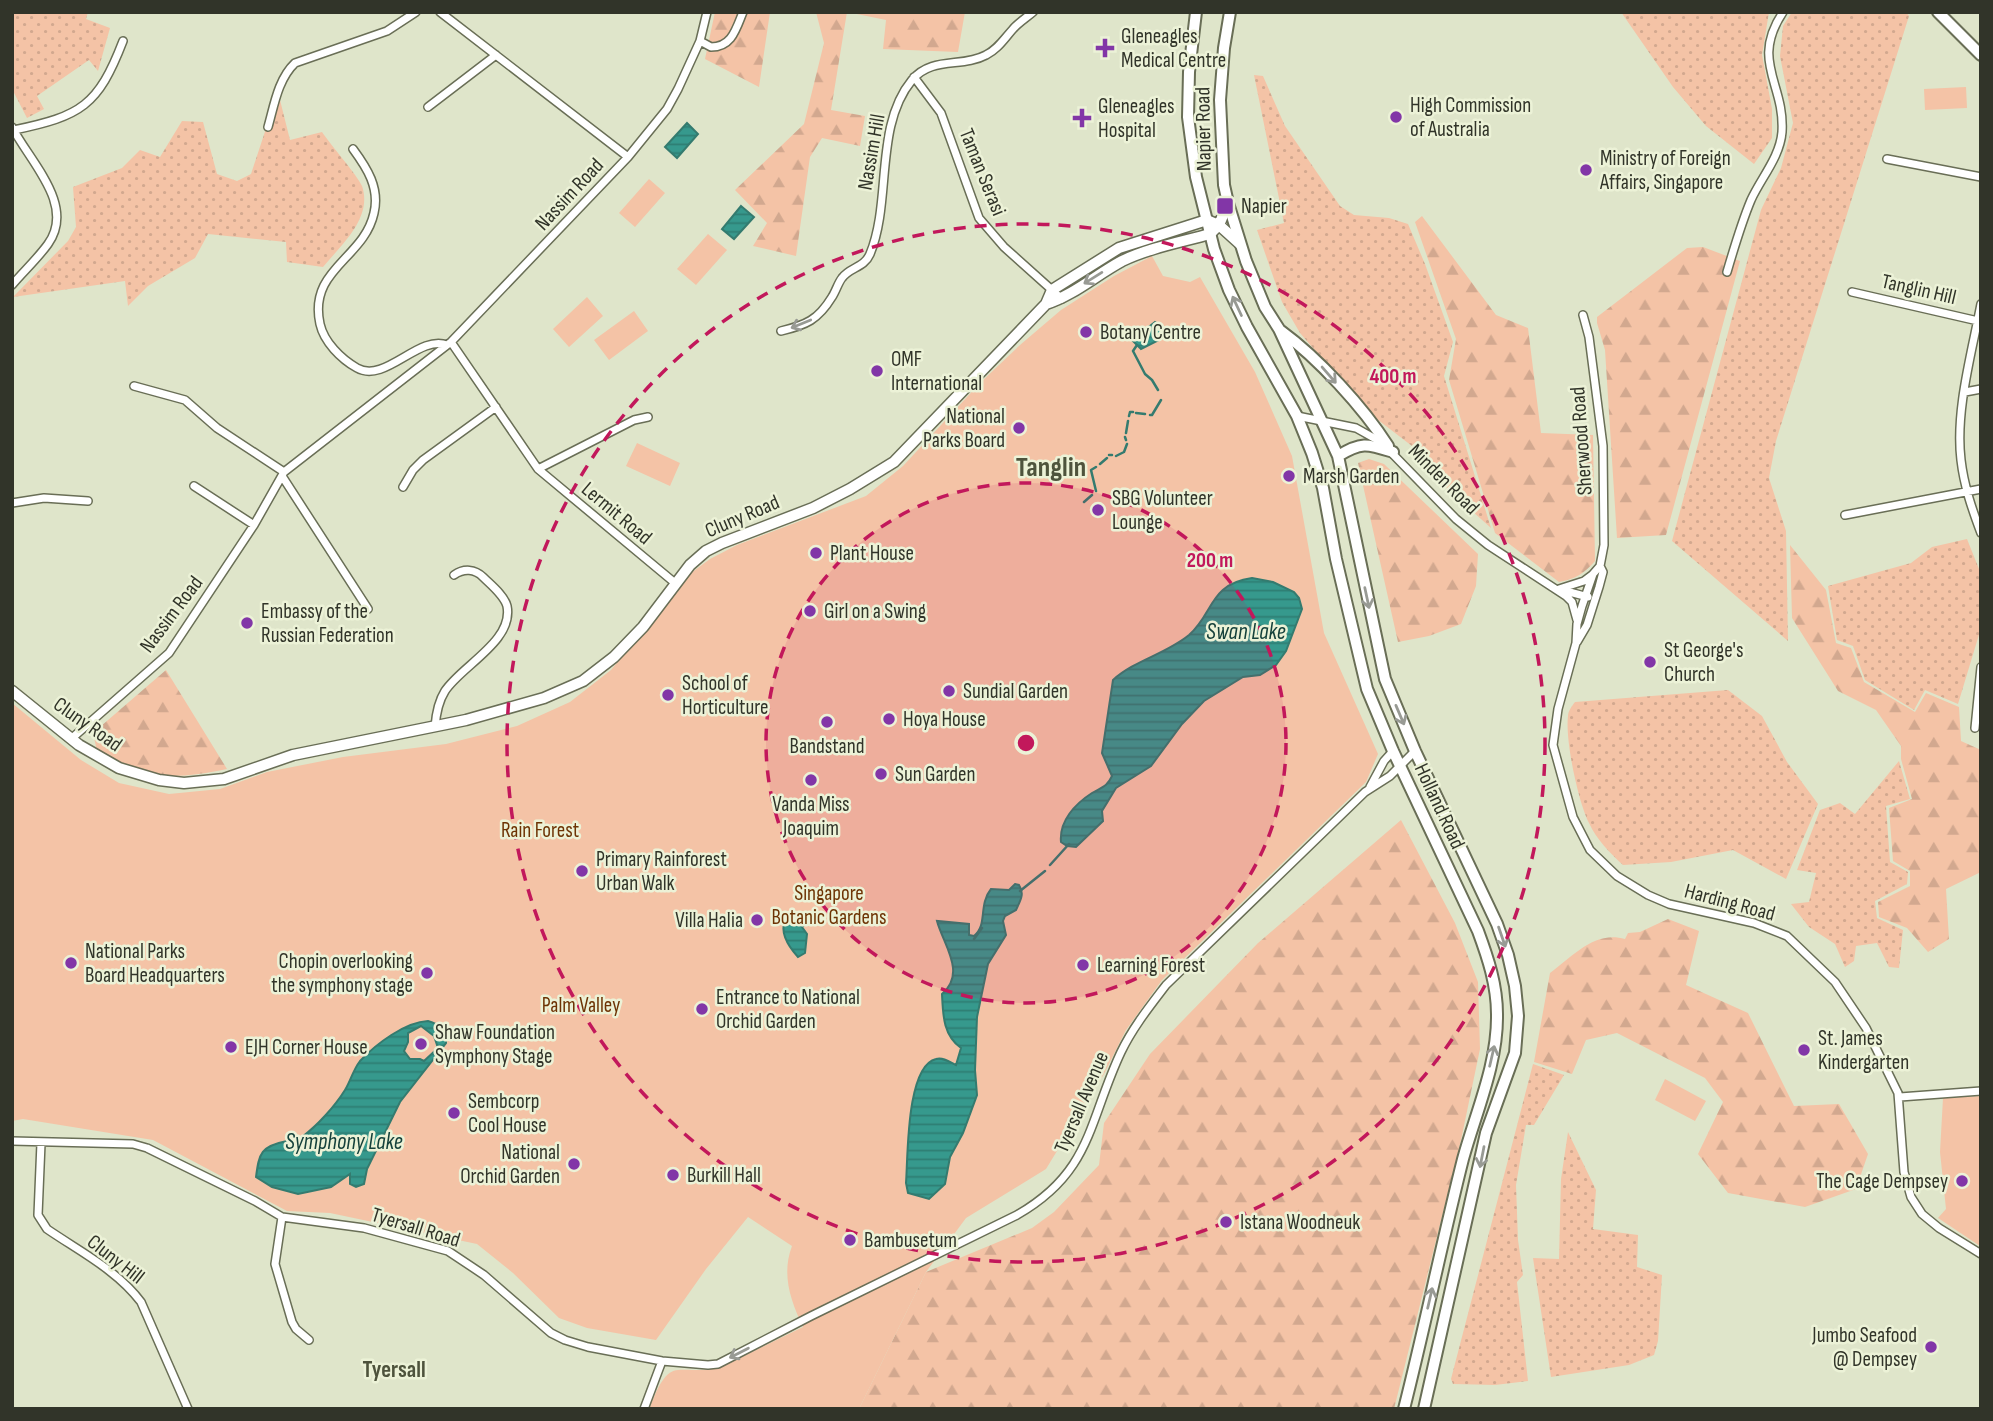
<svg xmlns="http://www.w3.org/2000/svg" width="1993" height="1421" font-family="'Sofia Sans Condensed',sans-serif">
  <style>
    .grass { fill: url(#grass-dots) }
    .forest { fill: url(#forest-firs) }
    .park { fill: #f4c3a6 }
    .water { fill: url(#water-rules); stroke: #347b6f; stroke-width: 2; fill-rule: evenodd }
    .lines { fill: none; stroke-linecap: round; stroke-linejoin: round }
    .stream { stroke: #347b6f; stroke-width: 2.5 }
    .street-casing { stroke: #696e56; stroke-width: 10 }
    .secondary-casing { stroke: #696e56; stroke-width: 13 }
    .primary-casing { stroke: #696e56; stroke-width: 14 }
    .street { stroke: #fff; stroke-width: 7 }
    .secondary { stroke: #fff; stroke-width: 10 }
    .primary { stroke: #fff; stroke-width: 10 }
    .oneway { stroke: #989a94 }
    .ring { fill: none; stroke: #c2185b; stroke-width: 3.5; stroke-dasharray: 12 9 }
    .poi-dot { fill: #8236a7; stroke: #ecf2d7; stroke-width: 2.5 }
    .labels { text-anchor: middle; stroke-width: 5; stroke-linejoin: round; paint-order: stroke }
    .poi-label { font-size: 21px; fill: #313429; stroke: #ecf2d7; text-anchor: start }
    .street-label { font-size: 21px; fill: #313429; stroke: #ecf2d7 }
    .park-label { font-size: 21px; fill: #6d3304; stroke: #ecf2d7 }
    .water-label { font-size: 23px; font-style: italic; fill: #15413b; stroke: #ecf2d7 }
    .neighbourhood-label { font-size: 23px; font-weight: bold; fill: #4e533c; stroke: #ecf2d7 }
    .district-label { font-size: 28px; font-weight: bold; fill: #4e533c; stroke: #ecf2d7 }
    .centre { fill: #c2185b; stroke: #ecf2d7; stroke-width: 3.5 }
    .ring-label { font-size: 21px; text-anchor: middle; font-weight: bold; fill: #c2185b; stroke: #ecf2d7; stroke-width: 5; stroke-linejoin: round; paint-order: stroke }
  </style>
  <defs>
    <pattern id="grass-dots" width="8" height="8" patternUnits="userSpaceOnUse" patternTransform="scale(1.75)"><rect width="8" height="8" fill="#f4c3a6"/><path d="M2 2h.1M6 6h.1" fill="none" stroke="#d2a88f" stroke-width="1.8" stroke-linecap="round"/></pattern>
    <pattern id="forest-firs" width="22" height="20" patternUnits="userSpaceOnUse" patternTransform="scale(1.75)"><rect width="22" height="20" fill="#f4c3a6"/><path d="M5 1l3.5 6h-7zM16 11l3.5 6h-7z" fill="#d2a88f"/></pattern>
    <pattern id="water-rules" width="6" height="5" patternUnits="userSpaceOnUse" patternTransform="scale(1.75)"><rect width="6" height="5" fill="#36998d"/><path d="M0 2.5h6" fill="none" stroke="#2e7e73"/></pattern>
  </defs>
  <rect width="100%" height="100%" fill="#dfe5ca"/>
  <path class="grass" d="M16,12H88L86,19L110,28L98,71L89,60L37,96L44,109L27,118L12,89V14Z
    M1621,12H1769L1762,55L1772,109V138L1754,164L1706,126L1673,87Z
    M1792,12H1906L1909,16L1776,441L1769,478L1786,531L1788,641L1672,541L1761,210L1781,168L1793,123L1780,56L1783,26Z
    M1254,75L1263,76L1285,126L1340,206L1354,215L1389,218L1408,224L1425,264L1453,342L1444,376L1491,528L1442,484L1425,456L1369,413L1300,333L1282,302L1257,230L1284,223Z
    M278,92L290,140L322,132C330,144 357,175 362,186C373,218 341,245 323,267L287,262L286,242L208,234L195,258L148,286L128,306L125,281L13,297L68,241L76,227L73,187L122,168L140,150L160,157L182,121L203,122L217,174L237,181L251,174Z
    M1967,539L1981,574V628L1958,704L1925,690L1914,710L1865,680L1853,646L1837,640L1828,586L1911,563L1932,547Z
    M1728,690L1762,716L1787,762L1818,804L1786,879L1733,850L1671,862L1623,865C1609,852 1597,840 1589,823C1578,801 1565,740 1568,716C1568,711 1572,706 1575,702Z
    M1899,761L1910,799L1886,806L1890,862L1908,872L1907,884L1875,901L1877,918L1903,930L1899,968L1889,967L1877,943L1856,946L1854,961L1845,967L1835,944L1809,927L1791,904L1809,902L1816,873L1797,870L1820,810L1840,803L1855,814Z
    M1533,1064L1564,1075L1534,1125H1526L1516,1185L1518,1240L1523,1275L1517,1282L1528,1381L1495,1385L1453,1384L1451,1379Z
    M1568,1132L1596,1190L1593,1229L1638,1235L1637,1267L1662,1275L1658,1341L1654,1355L1629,1365L1551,1377L1533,1258L1559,1259L1561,1179Z"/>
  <path class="forest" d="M715,12H770L759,87L705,59Z
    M816,12H847L831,110L865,116L860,146L822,138L810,157L796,256L753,246L767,223L735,190L804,124L824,43Z
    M847,12H965L958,52L883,49L886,20Z
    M1422,216L1496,315L1528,328L1541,433L1593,435L1595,561C1584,574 1575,579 1559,582L1495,533L1449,380L1456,339L1415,222Z
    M1703,247L1740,261L1666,535L1617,538L1605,350L1597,323V317L1687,248Z
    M1369,459L1384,464L1478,554L1476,586L1461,624L1429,636L1398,642L1358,463Z
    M1790,545L1826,590L1836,643L1851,648L1864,682L1915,712L1926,693L1959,707L1961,741L1981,750V872L1946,889L1949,939L1928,952L1907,928L1879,917L1878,902L1910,886V871L1893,861L1889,808L1912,799L1901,759V746L1876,710L1838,691L1792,618Z
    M166,670L227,769C179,779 138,782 97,751L93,733Z
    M1401,820L1455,923L1478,982L1480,1049L1461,1140L1394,1409H859L926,1272L1032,1228L1054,1212L1099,1165L1104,1123L1150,1054L1258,943Z
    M1668,919L1699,931L1686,985L1748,1013L1794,1106L1839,1104L1868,1154L1856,1189L1805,1207L1728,1193L1698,1154L1723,1102L1705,1078L1617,1033L1586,1040L1572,1074L1534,1062L1550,973C1573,956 1595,930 1625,939L1628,933L1640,932Z"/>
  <path class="park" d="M1966,87L1967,108L1925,110L1924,89Z
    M649,179L665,193L635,227L619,213Z
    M708,234L727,250L696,285L677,269Z
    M1152,256L1163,276L1190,282L1200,277L1255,372L1292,456L1324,633L1378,754L1366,782L1162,980L1126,1030L1104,1074L1046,1169L966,1218L926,1272L859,1409H649C672,1351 674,1378 721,1367L803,1327C791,1301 781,1275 792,1246L748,1217L706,1269L656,1340L587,1328L559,1318L513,1273L477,1244L330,1213L287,1211L153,1140L23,1119L12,1121V703L81,760L119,783L169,794L220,789L267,772L343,757L446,744L517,726L570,702L611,670L691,573L710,559L737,545L866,496L903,466L980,383L1020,345L1061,310L1114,276Z
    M587,297L603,316L569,347L553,329Z
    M634,311L648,331L609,360L594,340Z
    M637,443L680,463L670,486L626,466Z
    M1665,1079L1706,1101L1695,1121L1655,1100Z
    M1981,1096V1246H1980L1938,1218L1946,1209L1940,1152L1943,1098Z"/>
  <path class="water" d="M687,123L698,134L677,158L665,147Z
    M741,206L754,217L734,239L722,229Z
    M1155,322L1164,328H1171V334L1141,349L1132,340Z
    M1252,578L1273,582L1294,592L1299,598L1302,609L1286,651L1276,665L1260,675L1243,677L1204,701L1182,724L1151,766L1116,788L1102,811L1103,821L1076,847L1067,846L1061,842C1059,821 1075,804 1092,793C1102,787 1107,787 1112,776L1102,753L1113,680C1135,660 1166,654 1189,635C1214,613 1209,584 1252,578Z
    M1015,884L1019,885C1025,894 1020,901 1016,910L1005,916L1003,921L1006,935L988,964L977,1017L975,1070L977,1095L963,1133L950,1157L945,1184L929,1199L908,1193L906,1183C908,1158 906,1066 936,1059C943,1057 950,1062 956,1065L961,1048C943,1035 943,1015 942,994C967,973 943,944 937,921L969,924V935L974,936C988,925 978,905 991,889L1009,890Z
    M788,917L800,924L808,918H812L802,927L807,934L805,953L798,957C788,946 777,929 788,917Z
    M428,1021C439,1024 447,1031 446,1043L400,1102L367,1169L364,1184L356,1187L350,1184V1174L331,1187L298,1194L272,1187L256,1177C259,1153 261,1146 287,1141C292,1140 297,1140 302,1137C318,1125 335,1106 345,1090C351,1080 353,1070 360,1061C376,1044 405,1022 428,1021ZM421,1026L434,1036L438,1048L424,1061L420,1059H410L404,1051L408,1042V1033Z"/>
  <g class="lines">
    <path class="stream" d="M1137,345L1133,351L1145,374L1152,380L1158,390
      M1136,413L1145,414
      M1150,415H1152L1161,400
      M1129,416L1130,412H1133
      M1126,433L1128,421
      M1125,437L1126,440
      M1109,455H1112
      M1116,456L1124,452L1127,444
      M1100,464L1107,458
      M1096,467L1091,470L1096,491
      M1084,502L1092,495
      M1050,865L1069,844
      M1020,891L1045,871
      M974,939L982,928"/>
    <defs>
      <path id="street" d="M440,12L628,157
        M700,41L711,47C732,47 736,29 743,12
        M914,77L941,113L979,218L1004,247L1062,299
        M428,107L496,55
        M12,127C30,162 76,205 48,244C38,258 24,271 12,285
        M268,127C274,106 278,79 295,63L387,31L416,12
        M14,130C81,116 98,106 123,41
        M353,149C367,168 380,188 374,213C364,259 308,269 320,324C324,342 341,359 357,368C385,384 419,334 447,345
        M1887,159L1981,177
        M1727,272C1734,248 1741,224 1751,200C1761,178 1780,157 1782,132C1785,83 1750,62 1783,12
        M1852,292L1978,321
        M1981,304C1972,352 1955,411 1961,460C1964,486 1972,509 1981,533
        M781,331C806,325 818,320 832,297C836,291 838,283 842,278C850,267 864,268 870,254C892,201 874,126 912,80C932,56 962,68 986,55C998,49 1004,39 1013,29C1018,23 1026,18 1033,12
        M451,342L538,469L675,583
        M134,386L185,400L217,428L284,472
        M1965,392L1981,389
        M1297,416L1356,428L1381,442L1456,519L1488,545L1566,596L1572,602L1577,620
        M538,469L634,420L648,417
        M282,476L368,609
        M194,486L254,525
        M403,487L413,470L423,460L496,407
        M12,503L44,498L88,501
        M1845,515L1981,489
        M1600,566L1593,574L1582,606L1577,624L1576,643L1558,709L1553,745L1573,817L1590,850L1617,876L1648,895L1669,904L1754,923L1787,936L1835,982L1866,1028L1898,1093L1904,1172L1911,1197L1922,1214L1939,1228L1981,1254
        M1559,589L1584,581L1592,575
        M1562,590L1588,597
        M1577,642L1587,625L1599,587L1603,572L1600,566L1604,545L1603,446L1589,337L1583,315
        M435,727C436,714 438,702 445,691C461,666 514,641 507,606C504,595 491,585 483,577C475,569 464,568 454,575
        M1975,728L1981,667
        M71,739L169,653L254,525L284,472L451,342L628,157L667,109L678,89L700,41L707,12
        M1370,787L1384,761L1393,751
        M1900,1097L1981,1091
        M12,1141L133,1144L147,1148L255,1201L282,1217L364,1228L448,1251L484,1275L551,1333L565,1340L588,1347L662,1361L708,1365L718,1364L811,1316L1017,1215C1092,1172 1088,1122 1121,1052C1133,1027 1150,1006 1166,985L1365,792L1390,776L1415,751
        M41,1143L38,1215L47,1229C79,1251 117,1270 141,1302L188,1409
        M282,1217L275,1264L292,1322L296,1329L309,1340
        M644,1409L662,1361"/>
      <path id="secondary" d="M1046,304C1074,295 1096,275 1122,261C1149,248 1181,242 1210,234L1219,225L1228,203
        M12,691L79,745L119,768L159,780L184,783L224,779L293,755L466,720L544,698L583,681L614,657L643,627L690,565L706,551L722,543L813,508L850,489L894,462L1046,304L1052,290L1119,248L1207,220L1219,225L1240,244"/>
      <path id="primary" d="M1196,12L1189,72L1188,117L1196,177L1214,249L1229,290L1247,327L1297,416L1312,453L1323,488L1336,559L1367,689L1393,751L1478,931C1488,958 1497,985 1497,1014C1498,1063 1476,1112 1463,1159C1442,1242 1425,1326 1404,1409
        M1230,12L1224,48L1220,100L1224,185L1228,203L1246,261L1265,307L1279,329L1338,456L1385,679L1415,751L1497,924L1508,955L1515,986L1518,1016L1515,1053L1486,1133L1424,1409
        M1938,12L1981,55
        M1281,331C1318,358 1363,407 1388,446
        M1338,456C1362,441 1368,444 1393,452"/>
    </defs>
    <use href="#street" class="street-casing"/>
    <use href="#secondary" class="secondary-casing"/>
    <use href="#primary" class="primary-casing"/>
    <use href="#street" class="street"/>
    <use href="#secondary" class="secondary"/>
    <use href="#primary" class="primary"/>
  </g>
  <defs><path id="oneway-shaft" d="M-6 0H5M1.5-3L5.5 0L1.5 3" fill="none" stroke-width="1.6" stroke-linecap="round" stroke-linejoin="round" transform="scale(1.75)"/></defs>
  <g class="oneway">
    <use href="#oneway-shaft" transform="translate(1093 278) rotate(148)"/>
    <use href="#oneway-shaft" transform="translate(1237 306) rotate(-115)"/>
    <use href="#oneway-shaft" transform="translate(801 324) rotate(158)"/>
    <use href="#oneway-shaft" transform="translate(1329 375) rotate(49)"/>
    <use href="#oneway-shaft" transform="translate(1367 598) rotate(78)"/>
    <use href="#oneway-shaft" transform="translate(1400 715) rotate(67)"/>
    <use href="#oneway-shaft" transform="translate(1502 937) rotate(71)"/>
    <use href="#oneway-shaft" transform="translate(1492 1056) rotate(-77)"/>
    <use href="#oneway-shaft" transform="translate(1482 1157) rotate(101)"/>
    <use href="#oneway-shaft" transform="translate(1430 1298) rotate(-77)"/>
    <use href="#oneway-shaft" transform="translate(739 1353) rotate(153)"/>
  </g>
  <circle cx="1026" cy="743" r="260" fill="#c2185b" fill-opacity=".12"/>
  <g class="ring">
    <circle cx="1026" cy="743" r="260"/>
    <circle cx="1026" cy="743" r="519"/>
  </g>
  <g class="poi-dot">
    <path d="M1101.5 37.5h7v7h7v7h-7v7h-7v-7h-7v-7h7z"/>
    <circle cx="1396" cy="117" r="7"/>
    <path d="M1078.5 107.5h7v7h7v7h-7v7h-7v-7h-7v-7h7z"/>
    <circle cx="1586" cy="170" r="7"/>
    <rect x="1216" y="197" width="18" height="18" rx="3.5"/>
    <circle cx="1086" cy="332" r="7"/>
    <circle cx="877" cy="371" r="7"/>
    <circle cx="1019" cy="428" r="7"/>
    <circle cx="1289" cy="476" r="7"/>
    <circle cx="1098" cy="510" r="7"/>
    <circle cx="816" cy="553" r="7"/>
    <circle cx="810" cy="611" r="7"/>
    <circle cx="247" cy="623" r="7"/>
    <circle cx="1650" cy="662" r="7"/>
    <circle cx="949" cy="691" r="7"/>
    <circle cx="668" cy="695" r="7"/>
    <circle cx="889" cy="719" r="7"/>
    <circle cx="827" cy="722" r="7"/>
    <circle cx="881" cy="774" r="7"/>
    <circle cx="811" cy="780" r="7"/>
    <circle cx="582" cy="871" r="7"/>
    <circle cx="757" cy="920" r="7"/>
    <circle cx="71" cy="963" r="7"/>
    <circle cx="1083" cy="965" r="7"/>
    <circle cx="427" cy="973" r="7"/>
    <circle cx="702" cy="1009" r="7"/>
    <circle cx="421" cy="1044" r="7"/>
    <circle cx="231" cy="1047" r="7"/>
    <circle cx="1804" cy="1050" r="7"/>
    <circle cx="454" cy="1113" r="7"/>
    <circle cx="574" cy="1164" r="7"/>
    <circle cx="673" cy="1175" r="7"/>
    <circle cx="1962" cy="1181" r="7"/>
    <circle cx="1226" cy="1222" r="7"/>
    <circle cx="850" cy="1240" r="7"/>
    <circle cx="1931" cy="1347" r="7"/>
  </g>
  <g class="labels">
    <g class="poi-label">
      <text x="1121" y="43">Gleneagles<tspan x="1121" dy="24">Medical Centre</tspan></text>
      <text x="1410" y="112">High Commission<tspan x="1410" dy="24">of Australia</tspan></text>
      <text x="1098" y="113">Gleneagles<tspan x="1098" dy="24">Hospital</tspan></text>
      <text x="1600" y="165">Ministry of Foreign<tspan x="1600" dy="24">Affairs, Singapore</tspan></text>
      <text x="1241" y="213">Napier</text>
      <text x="1100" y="339">Botany Centre</text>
      <text x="891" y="366">OMF<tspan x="891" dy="24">International</tspan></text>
      <text x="1005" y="423" text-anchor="end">National<tspan x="1005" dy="24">Parks Board</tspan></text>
      <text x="1303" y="483">Marsh Garden</text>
      <text x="1112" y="505">SBG Volunteer<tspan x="1112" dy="24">Lounge</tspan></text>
      <text x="830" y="560">Plant House</text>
      <text x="261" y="618">Embassy of the<tspan x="261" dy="24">Russian Federation</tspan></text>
      <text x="824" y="618">Girl on a Swing</text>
      <text x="1664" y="657">St George's<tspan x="1664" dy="24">Church</tspan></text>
      <text x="682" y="690">School of<tspan x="682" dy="24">Horticulture</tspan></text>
      <text x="963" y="698">Sundial Garden</text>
      <text x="903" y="726">Hoya House</text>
      <text x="827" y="753" text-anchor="middle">Bandstand</text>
      <text x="895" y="781">Sun Garden</text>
      <text x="811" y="811" text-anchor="middle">Vanda Miss<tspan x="811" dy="24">Joaquim</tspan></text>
      <text x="596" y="866">Primary Rainforest<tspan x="596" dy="24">Urban Walk</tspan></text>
      <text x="743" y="927" text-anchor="end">Villa Halia</text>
      <text x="85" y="958">National Parks<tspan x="85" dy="24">Board Headquarters</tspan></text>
      <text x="413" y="968" text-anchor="end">Chopin overlooking<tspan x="413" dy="24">the symphony stage</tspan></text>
      <text x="1097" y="972">Learning Forest</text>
      <text x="716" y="1004">Entrance to National<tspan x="716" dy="24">Orchid Garden</tspan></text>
      <text x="435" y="1039">Shaw Foundation<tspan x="435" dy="24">Symphony Stage</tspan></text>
      <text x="1818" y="1045">St. James<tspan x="1818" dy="24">Kindergarten</tspan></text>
      <text x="245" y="1054">EJH Corner House</text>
      <text x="468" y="1108">Sembcorp<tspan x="468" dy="24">Cool House</tspan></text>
      <text x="560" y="1159" text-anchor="end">National<tspan x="560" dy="24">Orchid Garden</tspan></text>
      <text x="687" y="1182">Burkill Hall</text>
      <text x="1948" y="1188" text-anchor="end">The Cage Dempsey</text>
      <text x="1240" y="1229">Istana Woodneuk</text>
      <text x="864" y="1247">Bambusetum</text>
      <text x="1917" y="1342" text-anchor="end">Jumbo Seafood<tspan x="1917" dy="24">@ Dempsey</tspan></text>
    </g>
    <g class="street-label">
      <text transform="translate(1203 129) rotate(-91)" y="7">Napier Road</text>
      <text transform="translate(871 152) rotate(-80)" y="7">Nassim Hill</text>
      <text transform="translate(983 172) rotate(68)" y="7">Taman Serasi</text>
      <text transform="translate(569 194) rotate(-47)" y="7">Nassim Road</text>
      <text transform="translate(1919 289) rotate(13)" y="7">Tanglin Hill</text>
      <text transform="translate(1581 441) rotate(-94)" y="7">Sherwood Road</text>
      <text transform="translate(1444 479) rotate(45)" y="7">Minden Road</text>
      <text transform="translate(617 513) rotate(40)" y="7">Lermit Road</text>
      <text transform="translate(742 516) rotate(-23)" y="7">Cluny Road</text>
      <text transform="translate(171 614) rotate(-53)" y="7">Nassim Road</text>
      <text transform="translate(88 724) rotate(35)" y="7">Cluny Road</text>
      <text transform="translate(1440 806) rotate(65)" y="7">Holland Road</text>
      <text transform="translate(1730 902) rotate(15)" y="7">Harding Road</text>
      <text transform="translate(1081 1102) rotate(-67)" y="7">Tyersall Avenue</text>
      <text transform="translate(416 1227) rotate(17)" y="7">Tyersall Road</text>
      <text transform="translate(116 1259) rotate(38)" y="7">Cluny Hill</text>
    </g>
    <g class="park-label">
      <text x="540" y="837">Rain Forest</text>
      <text x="829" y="900">Singapore<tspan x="829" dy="24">Botanic Gardens</tspan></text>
      <text x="581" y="1012">Palm Valley</text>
    </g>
    <g class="water-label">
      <text x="1246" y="639">Swan Lake</text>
      <text x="344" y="1149">Symphony Lake</text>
    </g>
    <g class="neighbourhood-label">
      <text x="394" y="1377">Tyersall</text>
    </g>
    <g class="district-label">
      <text x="1051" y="476">Tanglin</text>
    </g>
  </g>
  <circle cx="1026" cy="743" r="10" class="centre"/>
  <g class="ring-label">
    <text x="1393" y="383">400 m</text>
    <text x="1210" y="567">200 m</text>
  </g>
  <rect width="1993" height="1421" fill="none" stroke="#313429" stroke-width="28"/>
</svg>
